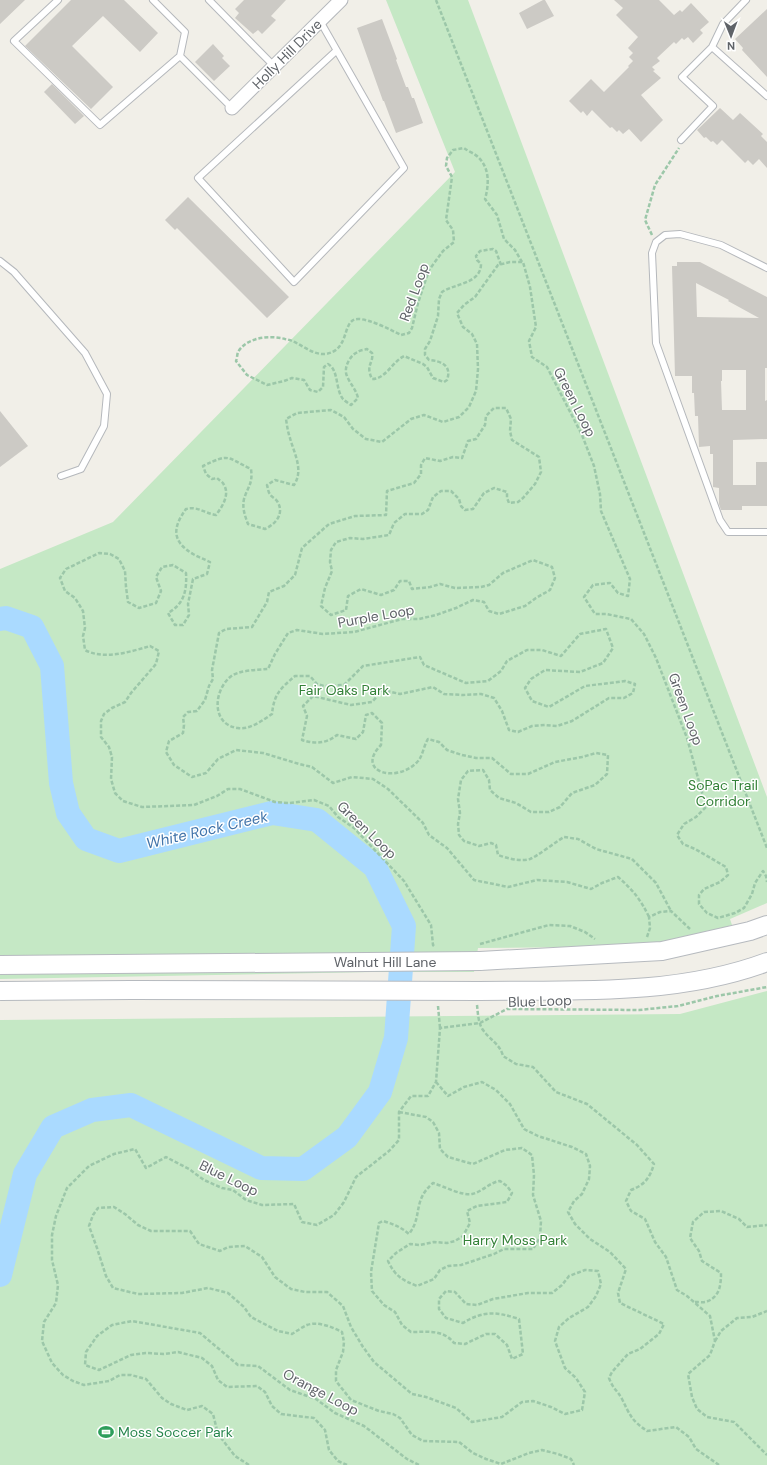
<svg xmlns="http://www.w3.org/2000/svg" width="767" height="1465" font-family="'DM Sans',sans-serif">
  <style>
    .green { fill: #c5e8c5 }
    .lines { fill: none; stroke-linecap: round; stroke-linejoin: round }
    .river { stroke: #aadaff; stroke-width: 24 }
    .building { fill: #cccac5; fill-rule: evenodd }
    .service-casing { stroke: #b5b8bc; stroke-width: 8 }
    .minor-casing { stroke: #b5b8bc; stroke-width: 15 }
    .secondary-casing { stroke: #b6babf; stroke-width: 20 }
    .path { stroke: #9cc7a9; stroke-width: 2.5; stroke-dasharray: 4 2; stroke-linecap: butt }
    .service { stroke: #fff; stroke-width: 6 }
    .minor { stroke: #fff; stroke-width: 13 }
    .secondary { stroke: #fff; stroke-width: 18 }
    .secondary-bridge-casing { stroke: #b6babf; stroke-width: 20; stroke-linecap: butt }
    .secondary-bridge { stroke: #fff; stroke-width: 18 }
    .labels { text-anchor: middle; stroke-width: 3; stroke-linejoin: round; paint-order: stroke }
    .street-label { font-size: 14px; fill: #5f6368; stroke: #fff }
    .park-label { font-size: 14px; fill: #348238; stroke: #fff }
    .leisure-label { font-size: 14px; fill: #27864d; stroke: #fff; text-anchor: start }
    .water-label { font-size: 15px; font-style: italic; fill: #4174aa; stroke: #fff }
  </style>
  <rect width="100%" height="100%" fill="#f1efe8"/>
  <path class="green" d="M386,0H468L767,797V903L730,919L732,925L678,942L578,947L478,948L474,972H372L0,979V569L113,522L455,172Z
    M767,991V1465H0V1020L680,1014Z"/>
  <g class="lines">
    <path class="river" d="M0,619L6,618L32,627L52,666L61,783L68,813L86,839L119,851L272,813L317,820L375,867L404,926L396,1038L380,1092L347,1137L303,1169L261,1168L131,1105L92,1110L53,1127L25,1174L0,1275"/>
  </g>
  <path class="building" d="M0,0H25L0,24Z
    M71,0H124L158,33L140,52L103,16L72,46L113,87L91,109L25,46Z
    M244,0H286L271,16L276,20L262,34L258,30L253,34L235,18L239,13L235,9Z
    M543,0H545L554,16L527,29L519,13Z
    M614,0H659L674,15L680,10L682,12L691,3L709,22L700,30L703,33L693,43L688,37L684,40L682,38L676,44L674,42L657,58L660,61L652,67L655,70L653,71L661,78L641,95L663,120L641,142L629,129L623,134L619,130L617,132L612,127L610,128L592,110L587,116L583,111L581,113L569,101L591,79L604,92L629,67L628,66L633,61L629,57L633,53L628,48L638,37L616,15L623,8Z
    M767,9V77L742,50L743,48L735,39Z
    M382,19L397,59L396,60L406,87H408L412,98H414L423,123L396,133L384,101H383L357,28Z
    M213,44L224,56L222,58L230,66L214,81L195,62Z
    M52,84L84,116L75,124L44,92Z
    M720,108L733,120L740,113L763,134L761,136L767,142V168L759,159L753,165L748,160L745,163L722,140L717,145L713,141L711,142L706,137L704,138L697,130Z
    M188,197L289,297L267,318L177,228L175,230L165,220Z
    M677,262H700L767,297V368H765V401L767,400V439L733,440V485H756V462H767V506H742V510H721L719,504V488L713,487V454H710V446L699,447L698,416H695L694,393H692V376H675L672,266H677ZM696,283L729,300L728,301L759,318L697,317ZM722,370H746V410H722L721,381H722Z
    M0,411L28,446L0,467Z"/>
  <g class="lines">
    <defs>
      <path id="service" d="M58,0L14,41L100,125L180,56L185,32L153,0
        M209,0L275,67
        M746,0L723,24L712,47L767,96
        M320,21L404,168L294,282L198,178L336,51
        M180,56L232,108
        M681,140L713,106L682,77L712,47
        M0,261L14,272L85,353L107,394L104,426L81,469L61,476
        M767,268L721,245L680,234L665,235L656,242L652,253L656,343L720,520L728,532H767"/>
      <path id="minor" d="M232,108L341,0"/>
      <path id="secondary" d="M480,961L662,951L750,931L767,925
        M479,991C574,990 676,996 767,962"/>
    </defs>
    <use href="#service" class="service-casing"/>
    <use href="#minor" class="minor-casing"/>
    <use href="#secondary" class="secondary-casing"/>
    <path class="path" d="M436,0L767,848
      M652,235L645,220L655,185L679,148
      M501,265L496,251L493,249L480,251L476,256L477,260L481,264C481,284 453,284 442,292L439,299L438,316L430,341L425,349V355L429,360C442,361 452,366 447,380L444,382L433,378L427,367L423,364L404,356C392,362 386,379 372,379C365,364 374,364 372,353L367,349C364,350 360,350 358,352C350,355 343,368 347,376C350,384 356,389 358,398L351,405C348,403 345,401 343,399C335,389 339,370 328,364L324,367L323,387L318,392L310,390L304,380L292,378L284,381L267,385L247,375L236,361C237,359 237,355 238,352C247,337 270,335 285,339C299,341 310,355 325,354C351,351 341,319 358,319C370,319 391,330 401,335L409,333L412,328L418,303L429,270L443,251L454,242L453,230L446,220L452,177L446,166L447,158L453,150L464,148C468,151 475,154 478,157C490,168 489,185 485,199L497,215L504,239L515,250L522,262
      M649,917C641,900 633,890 618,877L602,883L591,889L567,882L537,880L508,887L474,880L447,848L429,835L423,823L388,789L373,779L352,777L333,783L312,767L299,764L263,753L236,750L218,759L206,773L192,777L174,765L166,752L169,741L183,733L184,725L183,717L188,712L197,711L205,700L209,686L213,679L212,670L219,633L226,629L252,627L267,602L269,592L284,586L295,575L302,548L329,524L355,516L386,515L387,491L414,483L421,474V465L425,458L440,461L453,457L462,458L468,441L476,439L485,425L486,416L494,408H506L511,419L510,431L512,440L539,457L541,472L535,484L523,498L518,502L509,503L507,498V492L494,488L484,493L473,509L465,510L461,506L459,499L451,491H441L433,497L428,510L422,514H405L394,523L389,535L363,539L350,538L336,542L331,550L330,562L332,571L325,588L321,606L331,615L346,610L348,596L361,589L381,595L394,590L400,581H409L412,589L430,587L440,584L455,588L481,587L489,585L503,573L533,560L552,567L555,578L550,590L536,598L525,606L499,614L489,611L484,602L473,600L456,608L436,615L419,619H402L354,632L323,634L297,630L288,633L275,654L268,669C256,670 237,670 229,678C213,693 212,725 238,728C250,730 263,720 272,714C274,694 280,689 295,676H310L317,684L324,686L344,685L363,666L420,657L424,665L466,683L488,681L501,671L507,661L527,650H542L561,656L580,634L606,629L613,648L603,663L580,672L545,670L531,679L525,688L532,701L549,707L585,686L625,681L635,684L633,693L624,698H609L572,721L557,726L545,725L532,726L518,732L509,730L502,711L494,698L481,694L463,695L444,694L433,687L400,694L383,690L372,702L351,705L313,696L303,706L307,716L302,740C314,744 326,744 337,735L356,739L363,732L366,715L372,713L382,723L381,745C354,772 398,785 419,760C423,754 424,745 428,739L439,742L447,750L462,755L476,758H492L511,774H528L555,762L582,757L596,753L608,755L607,774L595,785L572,793L560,807L549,812H531L516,803L499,798L490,790L489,780L483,770L468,771L461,780L458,799L460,813L458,824L459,835L464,841L479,846L491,843L496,845L498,855C507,858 520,862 530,859C536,857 557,841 564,837L578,839L596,849L632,859L656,883L671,911
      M647,937L650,928L649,917L660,912L671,911L690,929
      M480,944L549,925L570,926L585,932L595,939
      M434,946L433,945L431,925L404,881L354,828L338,817L329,806L314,800L289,803L275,802L240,789H228L217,796L194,805L142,807L123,801L115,793L111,779L112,757L109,747L101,737V721L104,714L112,708L125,702L131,693L156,664L159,651L150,646C130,652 103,660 85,650L83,636L85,628L83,611L75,598L65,591L60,578L66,569L99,553L110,554L119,559L125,571L126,587L128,602L139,608L156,603L161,591L156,577L162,567L173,565L186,573C187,591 184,604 168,613L175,625H183L189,615L188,604L193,579L207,574L210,562C204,559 198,557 193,554C171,541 173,527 186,509C198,506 204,513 216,515C222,507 230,495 224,485C223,482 219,480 217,478L212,479L206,474L203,466C230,453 226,457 251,469C253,484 248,486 244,499C242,508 245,516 248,524L265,529C276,524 285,513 277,501C275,498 271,497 270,494C268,492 268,488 267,485L275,480L294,485C304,470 294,453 290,438C288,432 287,426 286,419L297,413L331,410L344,417L353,429L366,439L382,442L411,419L424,415L443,422L459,417L469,407L476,391L478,369L477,344L472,334L463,327L457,313L464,305L475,297L498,265L510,262H523L530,287L536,327L529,341L532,357L547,367L582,435L594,466L600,494L601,511L630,579L628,596L618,593L610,583L593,585L584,597L595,614H606L631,619L644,634L656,658L687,738L706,807L696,817L684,824L677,835L683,844L695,849L726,867L728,875L720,882L704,889L699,895V904L707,913L718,918L735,913L744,908L752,894L755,883L763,871L766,876L767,882
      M477,1005C478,1013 478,1023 483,1030C490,1040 500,1044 503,1056L516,1064L533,1067L556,1092L587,1104L637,1145L654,1164C650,1177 645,1185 631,1190L626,1201L631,1211L645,1219L655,1242L666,1257L677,1290L687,1296L710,1316L715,1341L710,1355L688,1374L692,1397L697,1409L707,1417L734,1422L767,1455
      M438,1006L440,1028
      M436,1082L448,1096L464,1087L482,1082L496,1090L510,1104L524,1129L538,1136L572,1147L586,1154L590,1166L589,1179L582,1194L574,1201L568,1212L575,1224L590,1239L610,1252L626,1269L618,1293L620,1303L664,1324L659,1334L640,1349L628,1354L612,1372L609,1378C613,1389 617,1390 622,1399C630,1415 631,1420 647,1431L676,1427L689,1437L696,1449L719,1465
      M399,1112L426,1117L433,1122L439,1133L440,1149L448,1157L462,1161L473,1164L505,1150L522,1148L532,1155L534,1175L533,1195L541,1221L540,1237L533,1249H504L494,1254L461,1265L448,1266L440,1270L434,1279L417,1286C402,1280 395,1276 388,1261L396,1253L410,1244L420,1245L434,1242L447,1243L455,1241L463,1236L470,1223L467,1211L477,1206L507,1202L512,1193L507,1186L500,1181C490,1182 482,1192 472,1194C462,1196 443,1186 433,1183C412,1201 423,1216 409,1234C401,1227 393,1224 383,1221L379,1223L371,1272L372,1291L384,1305L395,1312L402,1325L411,1332C427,1332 443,1329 454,1343L465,1344L486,1334H495L507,1345L512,1359L523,1354L519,1319C497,1312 484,1310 463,1323L446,1318L439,1309V1299L446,1291L455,1292L466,1304L477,1305L493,1299L528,1293H552L562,1285L569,1276L585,1270L598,1271L601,1284L596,1296L588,1307L569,1318L559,1327L555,1341L565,1368L576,1378L585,1392L582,1410L565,1414L551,1407L533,1401L522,1402L502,1417L472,1422L456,1408L426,1397L412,1394L374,1362L363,1347L351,1327L343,1306L327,1292H305L291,1289L275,1277L262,1257L245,1246L228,1247L220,1251L199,1244L190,1231H151L138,1225L125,1214L114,1207L98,1208L93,1215L89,1226L97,1248L106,1276L113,1288L138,1294L182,1293L208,1288L228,1293L244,1307L251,1317L278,1331L292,1334C297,1331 302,1327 307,1325C318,1321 332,1327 342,1332L344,1342L343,1352L336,1370V1381L351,1400L379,1411L393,1414L400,1418L412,1435L423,1441L459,1442L473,1453L486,1459L501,1464L529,1453L542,1450L558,1454L571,1459L574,1465
      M695,1302C699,1302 705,1303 708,1301C720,1296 721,1284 721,1273L702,1261L699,1251L690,1238L693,1222L704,1212L721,1211L739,1219L747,1227L767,1225
      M715,1341L721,1331L737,1318L752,1317L767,1311
      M249,1465L235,1456L218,1434L213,1414L202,1406L187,1410L171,1404L162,1398L146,1379L131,1375H120L109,1381L84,1385L73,1381L63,1375L52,1363L42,1341L44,1322L56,1303L58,1285L52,1260V1235L56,1216L67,1188L89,1166L114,1154L135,1149L146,1168L166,1157L189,1169L204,1180L222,1188L233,1190L246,1200L262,1205L294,1204L302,1222L317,1225L334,1215L344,1202L356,1177L389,1151L399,1140V1112L411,1096H428L436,1082L440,1028L480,1023L507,1009L639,1010L678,1006L717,996L767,987
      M347,1465L338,1461L329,1450L325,1430L314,1418L281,1414L272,1406L265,1392L257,1386L227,1387L218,1380L212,1366L202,1358L178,1352L164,1354L146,1353L131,1355L99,1370L85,1365L86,1352L97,1336L112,1325L132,1321L200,1333L238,1365L258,1366L290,1390L316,1399L335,1413L364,1426L407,1459L419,1465"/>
    <use href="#service" class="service"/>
    <use href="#minor" class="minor"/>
    <use href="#secondary" class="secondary"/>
    <defs>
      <path id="secondary-bridge" d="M0,965L480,961
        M0,991L131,990L479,991"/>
    </defs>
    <use href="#secondary-bridge" class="secondary-bridge-casing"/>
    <use href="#secondary-bridge" class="secondary-bridge"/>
  </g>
  <defs>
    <symbol id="stadium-bare" viewBox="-9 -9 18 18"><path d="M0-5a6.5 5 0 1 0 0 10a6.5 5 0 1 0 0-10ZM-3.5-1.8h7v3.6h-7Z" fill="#2e9e5b" stroke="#fff" stroke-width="2.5" paint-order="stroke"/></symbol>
  </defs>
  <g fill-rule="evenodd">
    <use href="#stadium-bare" x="95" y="1421" width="22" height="22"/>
  </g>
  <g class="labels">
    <g class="street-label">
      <text transform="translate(287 54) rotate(-45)" y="5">Holly Hill Drive</text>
      <text transform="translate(414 292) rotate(-70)" y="5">Red Loop</text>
      <text transform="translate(575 402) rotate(63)" y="5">Green Loop</text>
      <text transform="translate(376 616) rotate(-10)" y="5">Purple Loop</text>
      <text transform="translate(686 709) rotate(70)" y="5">Green Loop</text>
      <text transform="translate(367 830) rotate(44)" y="5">Green Loop</text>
      <text x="385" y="967">Walnut Hill Lane</text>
      <text transform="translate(540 1001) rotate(-2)" y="5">Blue Loop</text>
      <text transform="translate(229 1178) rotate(26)" y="5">Blue Loop</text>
      <text transform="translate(321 1392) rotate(28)" y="5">Orange Loop</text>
    </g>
    <g class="park-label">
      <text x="344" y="695">Fair Oaks Park</text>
      <text x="723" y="790">SoPac Trail<tspan x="723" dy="16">Corridor</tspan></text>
      <text x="515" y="1245">Harry Moss Park</text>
    </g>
    <g class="leisure-label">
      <text x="118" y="1437">Moss Soccer Park</text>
    </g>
    <g class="water-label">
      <text transform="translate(207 830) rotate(-13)" y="5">White Rock Creek</text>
    </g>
  </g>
  <g transform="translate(731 36) rotate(179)" stroke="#ffffff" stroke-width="3" paint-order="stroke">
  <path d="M0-3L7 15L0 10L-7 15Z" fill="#5f6368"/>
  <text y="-6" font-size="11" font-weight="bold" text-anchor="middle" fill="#5f6368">N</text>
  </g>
</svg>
